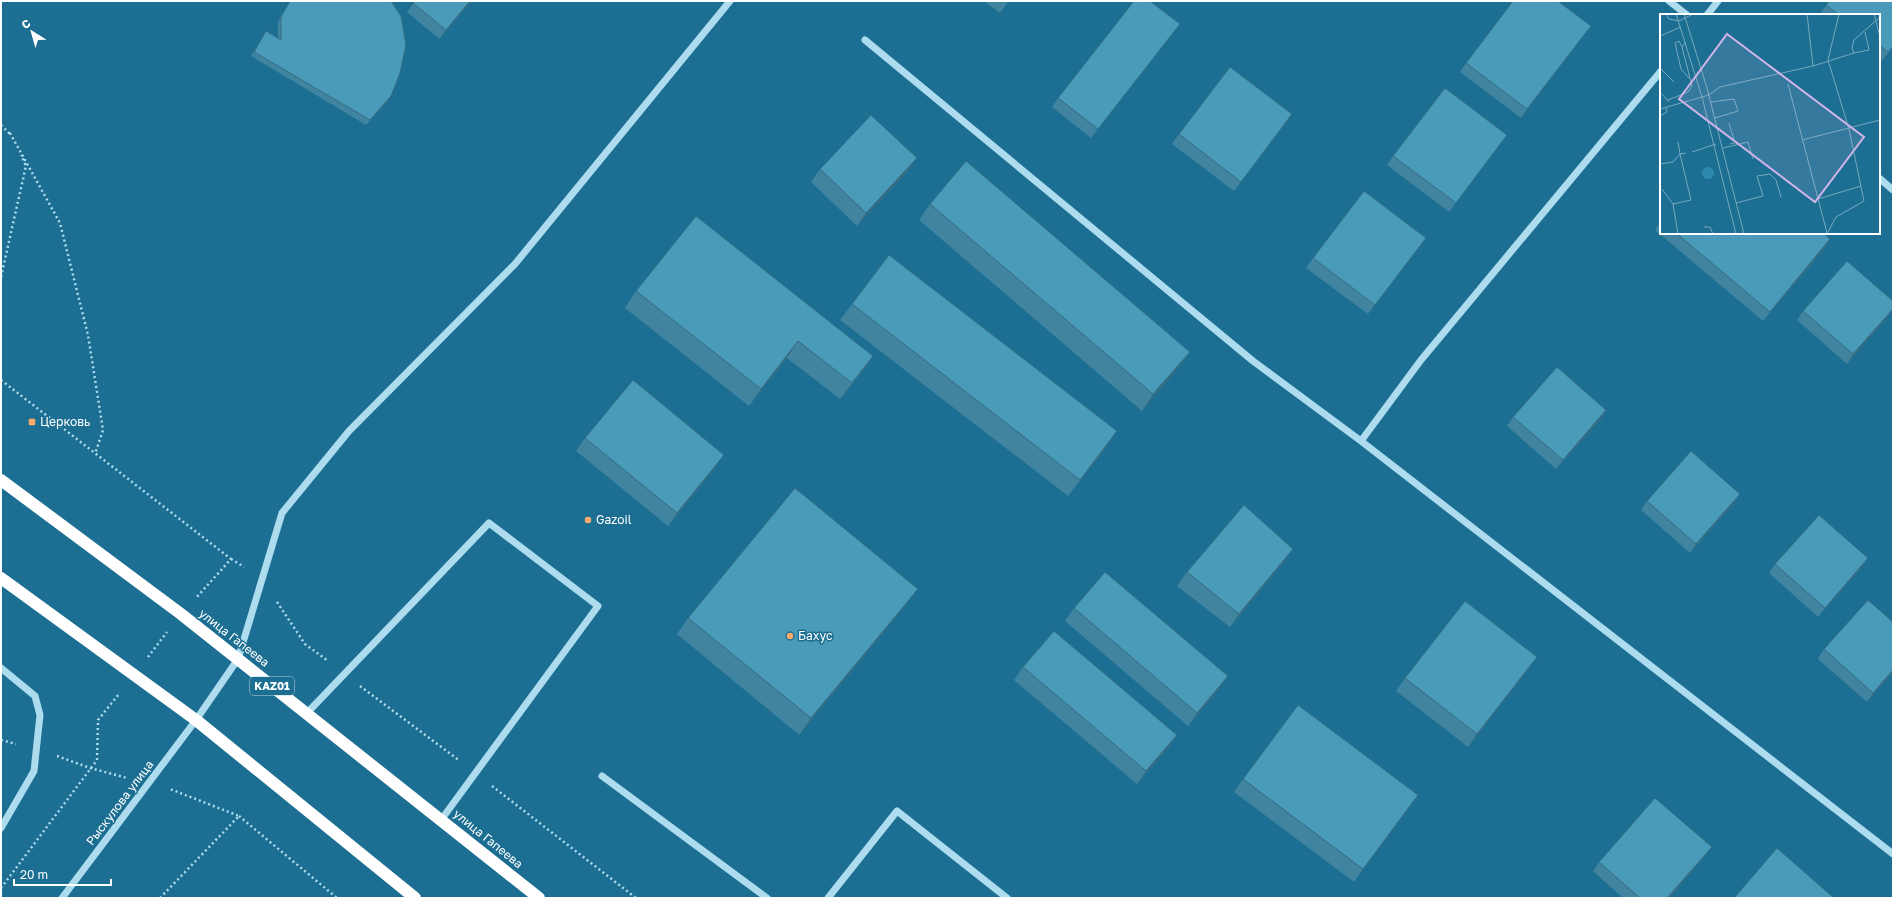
<svg xmlns="http://www.w3.org/2000/svg" width="1894" height="899" font-family="'Golos Text',sans-serif">
  <style>
    .lines { fill: none; stroke-linecap: round; stroke-linejoin: round }
    .path { stroke: #addcee; stroke-width: 2.5; stroke-dasharray: 2 3; stroke-linecap: butt }
    .minor { stroke: #addcee; stroke-width: 7 }
    .highway { stroke: #fff; stroke-width: 12 }
    .wall { fill: #4084a0 }
    .shaded-wall { fill: #346c82 }
    .building { fill: #4a9aba; stroke: #346c82 }
    .poi-dot { fill: #feac6b; stroke: #1c6f92; stroke-width: 1.5 }
    .labels { text-anchor: middle; stroke-width: 3; stroke-linejoin: round; paint-order: stroke }
    .shield { fill: #1c6f92; stroke: #bbd4de; stroke-width: 1 }
    .shield-label { font-size: 11px; font-weight: bold; fill: #fff }
    .poi-label { font-size: 12px; fill: #fff; stroke: #1c6f92; text-anchor: start }
    .street-label { font-size: 12px; fill: #fff; stroke: #1c6f92 }
    .inset-road { fill: none; stroke: #77a9be; stroke-width: 1 }
    .view { fill: #d1b5e9; fill-opacity: 0.15; stroke: #d1b5e9; stroke-width: 2 }
    .inset-edge { fill: none; stroke: #fff; stroke-width: 2 }
  </style>
  <rect width="100%" height="100%" fill="#1c6f92"/>
  <g class="lines">
    <path class="path" d="M1,125L11,135
      M10,133L60,223L88,335L103,430L95,454
      M1,277L26,166L21,155
      M1,380L231,559L196,598
      M231,559L244,567
      M277,602L305,644L328,661
      M148,657L167,632
      M360,686L460,761
      M1,740L16,744
      M57,756L90,768L127,778
      M492,786L636,898
      M239,816L337,898
      M1,888L97,760L98,720L119,694
      M160,898L239,816L170,789"/>
    <path class="minor" d="M1669,1L1687,15
      M1707,15L1718,1
      M865,40L1253,361L1361,441L1893,854
      M1879,178L1893,190
      M1361,441L1421,360L1661,71
      M1,668L35,696L40,715L34,771L1,828
      M307,713L489,523L598,606L441,820
      M602,776L767,898
      M62,898L196,720L238,659L282,513L349,431L515,264L730,1
      M828,898L897,811L1007,898"/>
    <path class="highway" d="M1,480L181,614L539,898
      M1,578L196,720L415,898"/>
  </g>
  <path class="wall" d="M290,1H391V96L388,101L366,125L251,56L266,31L278,38V22Z
    M415,1H472L439,39L407,12Z
    M984,1H1009L1000,13Z
    M1829,1H1893V47L1882,61L1879,59V15H1821L1820,14Z
    M1180,24L1173,33L1091,138L1052,107L1058,98Z
    M1584,35L1521,118L1460,72L1466,63Z
    M1286,123L1234,191L1172,144L1179,134Z
    M1507,135L1449,212L1387,165L1393,156Z
    M820,169L908,171L857,226L811,182Z
    M930,204L1190,352L1178,368L1142,411L919,220Z
    M1661,221V233H1823L1830,239L1824,249L1763,321L1655,230Z
    M1426,238L1368,314L1306,268L1313,258Z
    M636,291L873,356L862,372L840,399L787,358L749,406L625,308Z
    M852,304L1106,448L1068,496L840,320Z
    M1803,311L1890,314L1847,364L1797,320Z
    M1606,410L1600,420L1556,469L1507,426L1513,417Z
    M585,438L715,468L668,526L576,451Z
    M1740,494L1734,503L1690,553L1641,510L1647,501Z
    M1868,558L1862,567L1818,617L1769,573L1775,564Z
    M1284,562L1230,627L1177,586L1187,572Z
    M906,605L799,735L677,634L688,618Z
    M1074,608L1228,676L1219,689L1188,726L1065,621Z
    M1824,649L1893,672L1867,702L1818,659Z
    M1023,667L1177,735L1168,748L1137,784L1014,680Z
    M1528,670L1468,747L1396,691L1405,678Z
    M1243,779L1409,808L1354,882L1234,792Z
    M1705,856L1669,898H1623L1593,871L1599,862Z"/>
  <path class="shaded-wall" d="M470,1H472L439,39L446,30Z
    M1591,26L1584,35L1521,118L1527,109Z
    M391,96L388,101L366,125L370,120Z
    M1292,114L1286,123L1234,191L1241,182Z
    M1507,135L1500,144L1449,212L1456,203Z
    M917,158L908,171L857,226L866,213Z
    M1426,238L1420,247L1368,314L1375,305Z
    M1830,239L1824,249L1763,321L1770,312Z
    M1893,309V310L1890,314L1847,364L1853,354Z
    M798,341L787,358L749,406L761,389Z
    M1190,352L1178,368L1142,411L1153,394Z
    M873,356L862,372L840,399L852,383Z
    M1606,410L1600,420L1556,469L1563,460Z
    M1117,431L1106,448L1068,496L1080,480Z
    M724,455L715,468L668,526L677,513Z
    M1740,494L1734,503L1690,553L1696,544Z
    M1293,549L1284,562L1230,627L1239,614Z
    M1868,558L1862,567L1818,617L1825,608Z
    M918,589L906,605L799,735L811,718Z
    M1537,657L1528,670L1468,747L1477,734Z
    M1893,670V672L1867,702L1873,693Z
    M1228,676L1219,689L1188,726L1197,713Z
    M1177,735L1168,748L1137,784L1146,771Z
    M1418,795L1409,808L1354,882L1363,869Z
    M1712,847L1705,856L1669,898H1667Z"/>
  <path class="building" d="M290,1H391L401,16L406,45L400,73L391,96L370,120L254,52L266,31L281,40V17Z
    M415,1H470L446,30L413,3Z
    M1002,1H1009L1006,4Z
    M1134,1H1150L1180,24L1098,129L1058,98Z
    M1513,1H1558L1591,26L1527,109L1466,63Z
    M1829,1H1893V46L1888,52L1879,45V15H1839L1826,5Z
    M1230,67L1292,114L1241,182L1179,134Z
    M1445,88L1507,135L1456,203L1393,156Z
    M871,115L917,158L866,213L820,169Z
    M966,161L1190,352L1153,394L930,204Z
    M1364,191L1426,238L1375,305L1313,258Z
    M696,216L873,356L852,383L798,341L761,389L636,291Z
    M1676,233H1823L1830,239L1770,312Z
    M889,255L1117,431L1080,480L852,304Z
    M1847,261L1893,301V309L1853,354L1803,311Z
    M1557,367L1606,410L1563,460L1513,417Z
    M633,380L724,455L677,513L585,438Z
    M1691,451L1740,494L1696,544L1647,501Z
    M795,488L918,589L811,718L688,618Z
    M1244,505L1293,549L1239,614L1187,572Z
    M1819,515L1868,558L1825,608L1775,564Z
    M1105,572L1228,676L1197,713L1074,608Z
    M1868,600L1893,622V670L1873,693L1824,649Z
    M1465,601L1537,657L1477,734L1405,678Z
    M1054,631L1177,735L1146,771L1023,667Z
    M1298,705L1418,795L1363,869L1243,779Z
    M1655,798L1712,847L1667,898H1640L1599,862Z
    M1777,848L1834,898H1734Z"/>
  <g class="poi-dot">
    <rect x="28" y="418" width="8" height="8" rx="2"/>
    <circle cx="588" cy="520" r="4"/>
    <circle cx="790" cy="636" r="4"/>
  </g>
  <g class="labels">
    <rect class="shield" x="250" y="677" width="44" height="18" rx="3"/>
    <g class="shield-label">
      <text x="272" y="690">KАZ01</text>
    </g>
    <g class="poi-label">
      <text x="40" y="426">Церковь</text>
      <text x="596" y="524">Gazoil</text>
      <text x="798" y="640">Бахус</text>
    </g>
    <g class="street-label">
      <text transform="translate(234 638) rotate(38)" y="4">улица Гапеева</text>
      <text transform="translate(120 803) rotate(-53)" y="4">Рыскулова улица</text>
      <text transform="translate(488 839) rotate(39)" y="4">улица Гапеева</text>
    </g>
  </g>
  <g transform="translate(1660 14)">
    <rect width="220" height="220" fill="#1c6f92"/>
    <path d="M42 159a6 6 0 1 1 12 0a6 6 0 1 1-12 0Z" fill="#2d89ad"/>
    <path class="inset-road" d="M6,0L9,5L19,7M16,0L42,83L76,220M24,0L47,74L84,220M147,0L153,52M214,0L220,23M19,7L33,0M205,18L209,36L194,39L192,34L194,26L220,3M0,22L21,13M22,33L19,27L15,29L21,55L29,64M0,54L14,68M128,70L167,219M0,78L9,88M8,86L28,78L32,72L22,33L26,28M51,88L74,85L78,97L55,104M0,95L49,81L60,73L153,52L194,39M0,102L7,98L6,94M69,109L75,129L70,130M142,126L220,106M18,128L20,140L26,139M63,134L88,128L93,145M32,138L56,130M0,150L13,148L20,140M2,175L13,190L18,220M158,185L201,172M76,189L103,182L97,162L110,160L116,166L121,183M13,190L31,186L20,140M44,213H50L53,220M167,220L176,203L204,187L189,115L168,46L179,0"/>
    <path class="view" d="M67,20L204,123L155,188L19,85Z"/>
    <rect width="220" height="220" class="inset-edge"/>
  </g>
  <rect width="1894" height="899" fill="none" stroke="#ffffff" stroke-width="4"/>
  <g transform="translate(32 32) rotate(323)" stroke="#1c6f92" stroke-width="3" paint-order="stroke">
  <path d="M0-3L7 15L0 10L-7 15Z" fill="#ffffff"/>
  <text y="-6" font-size="11" font-weight="bold" text-anchor="middle" fill="#ffffff">С</text>
  </g>
  <path d="M14 879v6h97v-6" fill="none" stroke="#ffffff" stroke-width="2"/>
  <text x="20" y="879" font-size="12" fill="#ffffff" stroke="#1c6f92" stroke-width="3" paint-order="stroke">20 m</text>
</svg>
